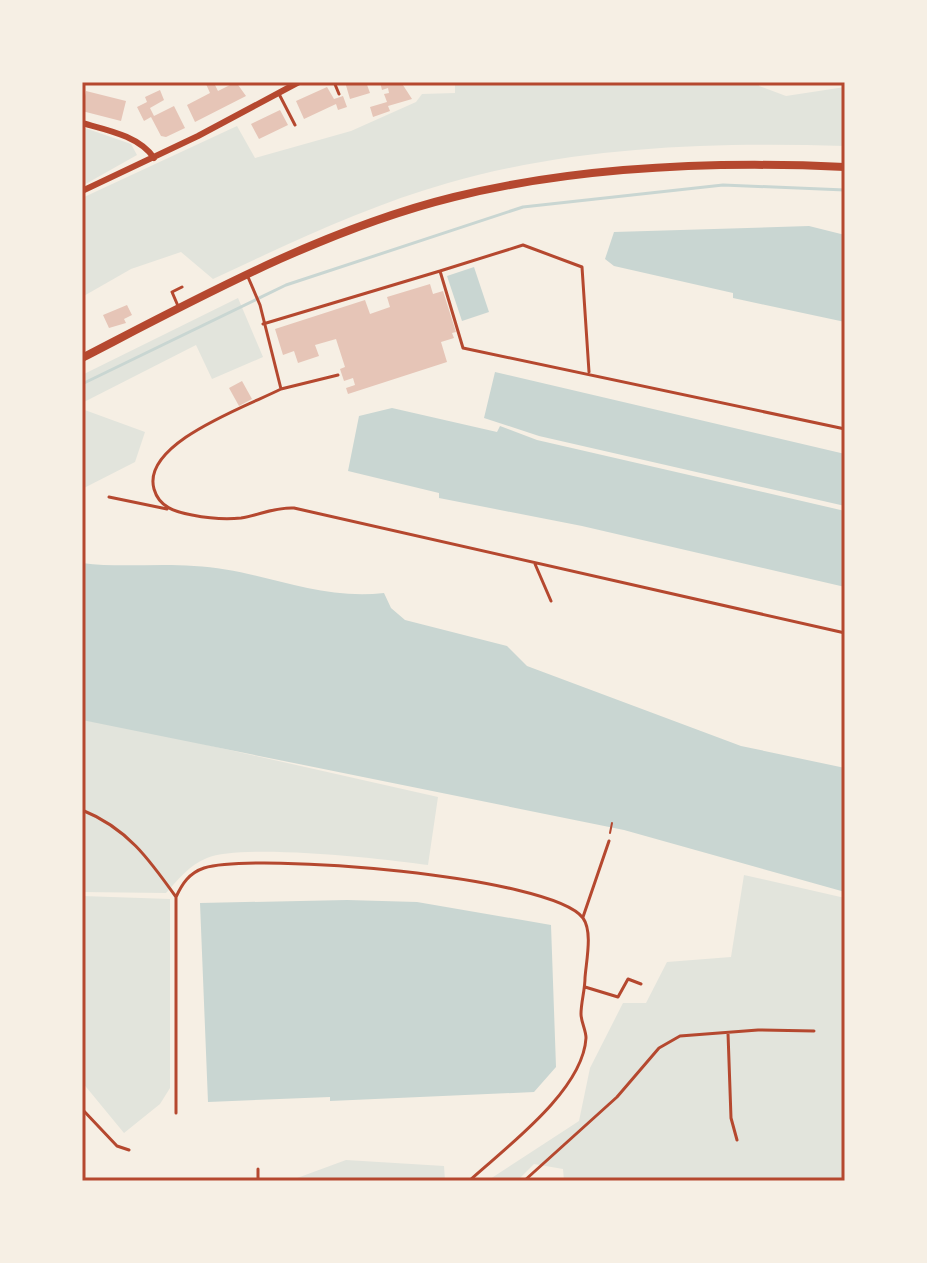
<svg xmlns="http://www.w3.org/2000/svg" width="927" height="1263" font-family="'Space Grotesk',sans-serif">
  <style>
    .green { fill: #e2e4dc }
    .water { fill: #c9d6d2 }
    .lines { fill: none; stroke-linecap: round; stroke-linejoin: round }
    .stream { stroke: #c9d6d2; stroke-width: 3 }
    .building { fill: #e6c5b7 }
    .path { stroke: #b5482f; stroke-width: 2 }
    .service { stroke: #b5482f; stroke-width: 3 }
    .minor { stroke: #b5482f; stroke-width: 6 }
    .secondary { stroke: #b5482f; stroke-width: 8 }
    .neatline { fill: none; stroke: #b5482f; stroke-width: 3 }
  </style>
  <rect width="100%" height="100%" fill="#f6efe4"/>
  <path class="green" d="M455,82H759V86L786,96L845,87V146C712,142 578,146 448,183C367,206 290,243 213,279L181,252L131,269L82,297V198L237,126L255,158L351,131L416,102L422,94L455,93Z
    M82,127L131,144L137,155L82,186Z
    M238,298L263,357L212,379L196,345L82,403V375Z
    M82,409L145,432L135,462L82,489Z
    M82,720L119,725L438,797L428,865C385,859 243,843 207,858C189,865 179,879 166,893L82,892Z
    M744,875L845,898V1181H564L563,1169L534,1164L517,1181H487L579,1121L590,1068L623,1003H646L667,962L731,957Z
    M82,896L170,899V1088L160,1104L124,1133L82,1082Z
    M346,1160L444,1166L445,1181H289Z"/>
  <path class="water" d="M809,226L845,235V322L733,298V293L614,266L605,259L614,232Z
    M474,267L489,312L462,321L447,276Z
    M495,372L845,454V506L539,436L484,418Z
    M392,408L497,432L500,426L537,440L845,511V587L582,526L439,498V493L348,471L359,416Z
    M82,563C120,568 156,563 194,566C260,569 317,601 384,593L391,608L405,620L507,646L527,666L741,746L845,768V892L624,830L82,720Z
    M347,900L417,902L551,925L556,1067L534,1092L330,1101V1097L208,1102L200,903Z"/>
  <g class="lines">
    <path class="stream" d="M82,384L286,285L523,207L723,185L845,190"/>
  </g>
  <path class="building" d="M236,82L246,96L195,122L187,105L210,93L206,84L215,85L218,91Z
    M345,82H366L370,93L350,99Z
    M380,82H401L412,99L388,106L390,111L373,117L370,107L387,102L384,94L389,93L388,88L382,90Z
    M327,87L334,99L343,96L347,107L338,110L336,104L304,119L296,101Z
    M160,90L164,100L150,108L154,116L174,106L185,128L166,137L161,136L151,117L144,121L137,107L147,102L145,97Z
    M86,91L126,101L121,121L82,111Z
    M280,110L288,125L259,139L251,124Z
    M430,284L433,294L443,291L456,332L452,333L454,338L441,342L447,362L348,394L346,388L355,385L353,378L344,381L340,369L345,367L336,339L315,345L319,356L298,363L294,351L283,355L275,329L365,300L370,314L390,307L387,297Z
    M127,305L132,315L124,319L126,323L109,328L103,315Z
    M242,381L252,399L239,406L229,388Z"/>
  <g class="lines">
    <path class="path" d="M610,833L612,823"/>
    <path class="service" d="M334,82L339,94
      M279,94L295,125
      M440,271L523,245L582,267L589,372
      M248,277L260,305L281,389C248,406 141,443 154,489C159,507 175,512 192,515C207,518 224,520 241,518C260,515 274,507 294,508L845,633
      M178,306L172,292L182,287
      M263,324L440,271L463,348L845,429
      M281,389L338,375
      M109,497L167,509
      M535,564L551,601
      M82,810C127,828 149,859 176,897
      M583,917L609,841
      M585,987L618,997L628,979L641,984
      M728,1033L731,1118L737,1140
      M82,1109L117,1146L129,1150
      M176,1113V897C182,884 189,873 204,868C256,852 552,876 583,918C593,932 586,962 585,978C585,990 581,1002 581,1014C581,1022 586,1030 586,1038C583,1091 505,1148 469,1181
      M258,1169V1181
      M524,1181L617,1097L659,1048L680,1036L758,1030L814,1031"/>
    <path class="minor" d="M82,123C107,130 139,136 154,158
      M82,191L198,136L299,82"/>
    <path class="secondary" d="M82,358C200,297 324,229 454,197C580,166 715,161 845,167"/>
  </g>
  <rect width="927" height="1263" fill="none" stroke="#f6efe4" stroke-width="168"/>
  <rect x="84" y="84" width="759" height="1095" class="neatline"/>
</svg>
